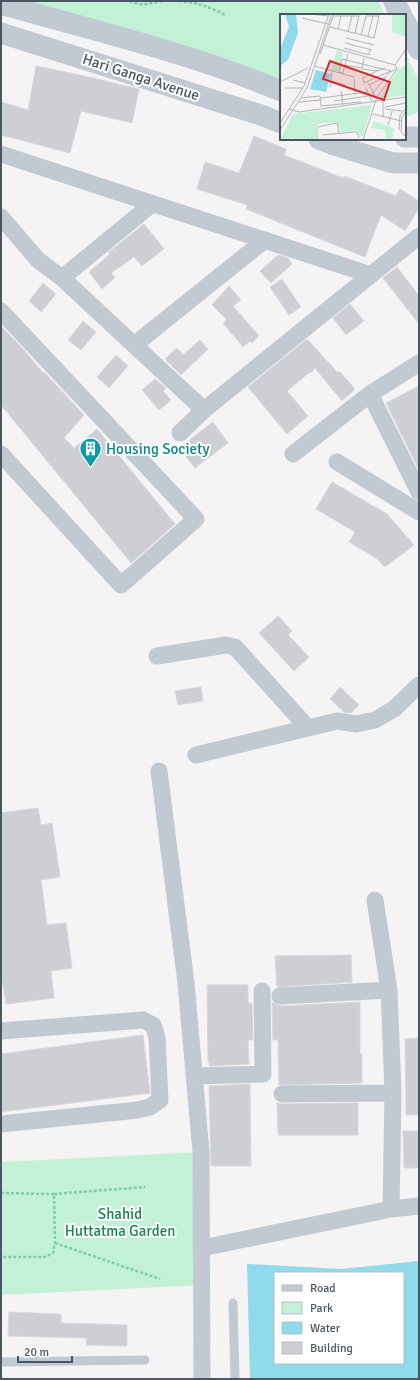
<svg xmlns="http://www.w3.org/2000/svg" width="420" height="1380" font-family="Signika,sans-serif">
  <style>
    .green { fill: #c3f1d5 }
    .water { fill: #90daee; fill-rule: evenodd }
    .building { fill: #cdcfd5; stroke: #d7d9de }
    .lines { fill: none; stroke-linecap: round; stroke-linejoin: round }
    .path { stroke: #7ad0a6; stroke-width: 2.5; stroke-dasharray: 3 2; stroke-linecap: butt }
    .service { stroke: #c1cad2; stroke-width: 9 }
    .minor { stroke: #c1cad2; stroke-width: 17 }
    .tertiary { stroke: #c1cad2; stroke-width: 21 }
    .secondary { stroke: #c1cbd6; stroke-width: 22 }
    .labels { text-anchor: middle; stroke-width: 4; stroke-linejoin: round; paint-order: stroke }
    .street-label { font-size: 15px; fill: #4a5661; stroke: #fff }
    .culture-label { font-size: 15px; fill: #0d838f; stroke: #fff; text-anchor: start }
    .park-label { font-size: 15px; fill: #17864f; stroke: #fff }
    .inset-road { fill: none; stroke: #b1b4b9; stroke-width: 1 }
    .view { fill: #d62828; fill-opacity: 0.15; stroke: #d62828; stroke-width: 2 }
    .inset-edge { fill: none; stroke: #4a5661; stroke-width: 2 }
  </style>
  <rect width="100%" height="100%" fill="#f5f3f3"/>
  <path class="green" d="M12,1H378L385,15H281V83Z
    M405,53L419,81V112L405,117Z
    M201,1152L202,1285L1,1295V1162Z"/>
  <path class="water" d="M419,1261V1379H250L247,1264L341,1269ZM275,1273H403V1363H275Z"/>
  <path class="building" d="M36,66L80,75L139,89L132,123L81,111L70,153L1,135V102L28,110Z
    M254,136L286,149L284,155L343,178L344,176L396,196L400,189L419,201V208L405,231L381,215L365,257L246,209L247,205L197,189L205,162L239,173Z
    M144,224L164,249L142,266L134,257L111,273L115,278L102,289L89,272L110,254L109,252Z
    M278,255L288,258L292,264L271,283L260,271Z
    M397,267L419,296V324L383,278Z
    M282,279L301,307L289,315L270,287Z
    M43,283L56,294L41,312L29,301Z
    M229,286L241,300L233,306L259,336L252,343L250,341L243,347L223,323L227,320L212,305Z
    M350,304L364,321L346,335L333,318Z
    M83,321L96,332L81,350L68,340Z
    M1,326L24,350L43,373L44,372L84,415L64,438L74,448L97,429L175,524L131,563L1,405Z
    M307,339L338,373L339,371L355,389L342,401L315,368L311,373L310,372L287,391L308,416L287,434L248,387Z
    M200,340L208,349L181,375L165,359L177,348L183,355Z
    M116,355L128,366L109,388L97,377Z
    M155,379L166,388L163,391L171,400L159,410L142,390Z
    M419,386V470L386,403Z
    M213,422L228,443L195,468L179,448Z
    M332,482L387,514L414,545L385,567L376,558L349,542L355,532L316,509Z
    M278,616L292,631L288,635L309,657L294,671L259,633Z
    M201,687L203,701L178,705L175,691Z
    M340,687L359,705L351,713L344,712L330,699Z
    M38,808L41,825L52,823L60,877L41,880L47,925L66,923L72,968L51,971L54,998L6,1004L2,978L1,979V813Z
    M351,955L352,982L277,987L275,956Z
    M207,985H248V1003H252L253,1040H248L249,1064L209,1066V1062H208Z
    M272,1002L281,1006L360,1002V1054H362V1083L279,1085L278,1040H273Z
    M143,1035L150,1093L1,1112V1054Z
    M419,1038V1115H406L405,1039Z
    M250,1084L251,1166H211L209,1086Z
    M277,1103L282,1104L358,1103V1135H278Z
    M403,1131H419V1168H404Z
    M9,1312L61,1314V1323L127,1325V1346L86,1345L87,1338L8,1336Z"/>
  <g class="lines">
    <path class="path" d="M130,1C145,8 150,2 164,1
      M179,1C196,2 210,7 225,15
      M1,1193L54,1194L55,1243L53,1253L45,1257H1
      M54,1194L145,1187
      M55,1243L160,1279"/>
    <path class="service" d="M233,1303L235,1379
      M1,1362L145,1360"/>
    <path class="minor" d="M1,154L371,275
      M1,217L38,260L62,278L204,410
      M62,278L152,204
      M1,311L196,519L121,585L1,454
      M134,345L265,240
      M370,394L419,492
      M180,433L204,410L419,236
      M293,454L370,394L419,363
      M337,462L419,512
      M157,656L226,645L235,647L308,728
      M196,755L337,721L356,724L375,720L394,709L419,685
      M159,771L186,983L201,1152L202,1379
      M375,900L389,990L393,1093L391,1209
      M280,996L389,990
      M1,1031L143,1020L153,1025L157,1037L160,1100L150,1107L138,1110L1,1124
      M195,1076L263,1074L262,991
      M282,1094L393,1093
      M202,1248L391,1209L419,1206"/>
    <path class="tertiary" d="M1,4C95,31 191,53 281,91
      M1,33L264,116L281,123
      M405,137H419
      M319,139L334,145L393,163H419"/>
    <path class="secondary" d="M394,1L401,15
      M405,22L419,49"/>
  </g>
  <defs>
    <symbol id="building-pin" viewBox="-11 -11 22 30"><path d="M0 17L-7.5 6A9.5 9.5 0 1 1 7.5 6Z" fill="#0f9aa8" stroke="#fff"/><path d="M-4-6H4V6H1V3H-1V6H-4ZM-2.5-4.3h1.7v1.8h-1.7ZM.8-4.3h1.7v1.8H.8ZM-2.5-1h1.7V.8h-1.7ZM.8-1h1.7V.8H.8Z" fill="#fff"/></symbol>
  </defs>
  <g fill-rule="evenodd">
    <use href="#building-pin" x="78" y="436" width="25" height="34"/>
  </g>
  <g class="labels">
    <g class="street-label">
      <text transform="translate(141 77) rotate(18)" y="5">Hari Ganga Avenue</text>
    </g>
    <g class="culture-label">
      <text x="106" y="454">Housing Society</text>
    </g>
    <g class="park-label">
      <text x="120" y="1219">Shahid<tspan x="120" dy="17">Huttatma Garden</tspan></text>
    </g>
  </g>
  <g transform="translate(280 14)">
    <rect width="126" height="126" fill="#f5f3f3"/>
    <path d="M112,0H126V23L112,18ZM57,36L63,38L57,59L51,57ZM126,52V81L99,85L118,55ZM92,91L83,122L79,121L78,116L61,118L57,108L38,110L39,126H17L10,123L9,126H0L13,100ZM93,107L114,114L112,126H106L105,116L91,114Z" fill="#c3f1d5"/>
    <path d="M5,0H16L18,19L8,46L0,52V35L9,13ZM36,56L51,60L46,78L30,75Z" fill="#90daee"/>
    <path class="inset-road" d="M31,0L48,2M53,2H79L75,19M22,4L48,10M50,13L94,24L99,2H86L81,21M58,15L61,2M68,18L72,2M88,22L93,2M66,24L94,31M65,29L92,36M43,31L115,51L117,55M64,34L89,41L90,35M40,40L54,0M68,40L66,46L62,45L59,58L63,59L66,46L111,57L84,69L83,64L97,57M84,44L82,55L97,57L105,54M65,51L82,54M115,51L126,35M35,52L74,63M74,65L75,81M13,66L25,69M51,67L65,71M0,68L28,54M88,69L96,84M89,71L105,63M50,73L52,58M5,74H23M86,74L92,88M61,77L63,91M92,80L109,59L116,55M21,84L40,82L41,92M41,84L87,78M54,87L88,82M19,88L41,86M41,92L81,88M105,93L126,89M9,95L19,98L126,83M105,95L122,97M93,100L121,107M103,103V87M0,109L24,72L49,0M108,111L112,97M38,113L57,109L59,119M0,116L27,74L52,0M119,116L120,101L126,94M43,121L73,118H77L79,124M126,123L121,118L122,103L126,97M83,126L97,83L117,55"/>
    <path class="view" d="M50,47L110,68L104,86L43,65Z"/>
    <rect width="126" height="126" class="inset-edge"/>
  </g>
  <rect width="420" height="1380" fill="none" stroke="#4a5661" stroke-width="4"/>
  <rect x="274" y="1272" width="130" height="92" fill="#ffffff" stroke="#b7bbc0"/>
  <rect x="282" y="1285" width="20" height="6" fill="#c1cbd6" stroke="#b7bbc0"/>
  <text x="310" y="1292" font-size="12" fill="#4a5661">Road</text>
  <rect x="282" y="1302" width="20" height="12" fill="#c3f1d5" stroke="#b7bbc0"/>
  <text x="310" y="1312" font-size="12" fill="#4a5661">Park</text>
  <rect x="282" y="1322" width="20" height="12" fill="#90daee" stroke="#b7bbc0"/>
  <text x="310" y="1332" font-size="12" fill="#4a5661">Water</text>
  <rect x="282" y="1342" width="20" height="12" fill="#cdcfd5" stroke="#b7bbc0"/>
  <text x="310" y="1352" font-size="12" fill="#4a5661">Building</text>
  <path d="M18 1356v6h54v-6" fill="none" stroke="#4a5661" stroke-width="2"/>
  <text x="24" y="1356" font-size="12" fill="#4a5661" stroke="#ffffff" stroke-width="3" paint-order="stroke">20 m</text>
</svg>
